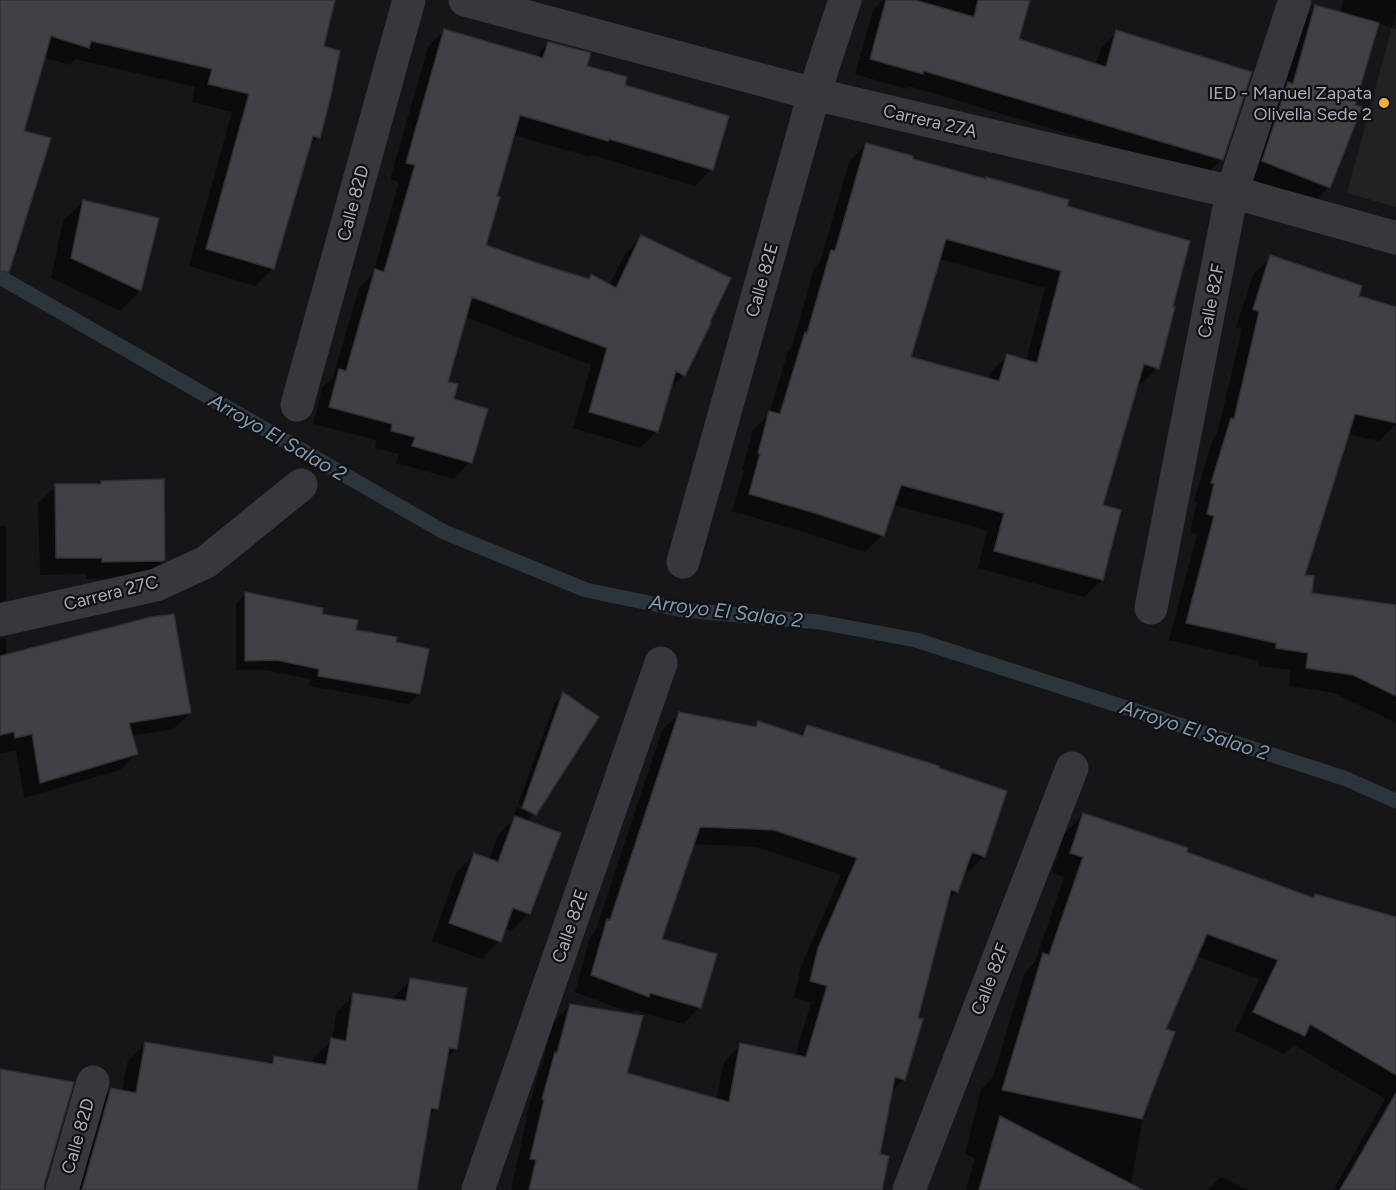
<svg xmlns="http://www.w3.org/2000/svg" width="1396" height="1190" font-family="Figtree,sans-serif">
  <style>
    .built { fill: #222225 }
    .shadow { fill: #0007; fill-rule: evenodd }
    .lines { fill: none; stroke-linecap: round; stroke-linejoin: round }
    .stream { stroke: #2c353c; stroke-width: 15 }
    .building { fill: #404145; stroke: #303034; stroke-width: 1.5; fill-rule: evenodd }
    .minor { stroke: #37383d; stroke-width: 33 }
    .poi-dot { fill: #f2b134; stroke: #111113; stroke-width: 2 }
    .labels { text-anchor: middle; stroke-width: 4.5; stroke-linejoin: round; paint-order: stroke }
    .poi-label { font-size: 18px; fill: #a8adb8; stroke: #111113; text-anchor: end }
    .street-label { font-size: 18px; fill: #a8adb8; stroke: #111113 }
    .water-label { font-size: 20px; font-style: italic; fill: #7f9bb3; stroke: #111113 }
  </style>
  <rect width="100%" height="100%" fill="#161618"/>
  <path class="built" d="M1396,12V207L1347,193Z"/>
  <path class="shadow" d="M0,0H334L322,47L318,137L308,147L273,268L255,286L189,266L232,112L192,102L195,87L75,59L70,65L43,57L22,132L0,226Z
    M883,0H1029L1017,40L1096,65L1101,48L1117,32L1250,72L1221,160L1206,175L909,86L906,89L855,74L873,10Z
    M1343,0H1396V29L1377,23L1329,187L1309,207L1243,181L1296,27L1316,6L1340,13Z
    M445,30L535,57L548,43L585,67L623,86L712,169L695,186L592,155L590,157L513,135L495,197L484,245L588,280L592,276L609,286L625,254L642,237L684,375L669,390L657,431L640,448L573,428L591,365L465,317L446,383L453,400L470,462L454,479L396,463L399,454L375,448L376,440L313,424L322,388L333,377L359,288L373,274L399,182L390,179L428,47Z
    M866,144L911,160L984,180L987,178L1065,207L1157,368L1140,385L1136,384L1101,506L1102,580L1084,597L978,568L987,530L893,505L883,535L865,552L797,530L732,511L744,471L742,470L753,430L769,414L788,351L792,347L814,268L820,262L849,162ZM939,259L1045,288L1026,361L1007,356L990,373L988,380L909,358Z
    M83,201L157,219L140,291L120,311L51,278L63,221Z
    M1271,257L1357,297L1396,309V424L1379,441L1347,434L1303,577L1311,594L1396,606V723L1334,693L1289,686L1291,670L1258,666L1259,661L1169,640L1197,534L1190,532L1197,502L1194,501L1213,438L1217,434L1242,329L1236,327L1253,275Z
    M102,483L164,560L144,578L86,579V574L40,575L38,503L56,486H99Z
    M0,526H6V598L0,605Z
    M246,594L320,615L354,631L394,644L419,694L409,704L309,686L310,679L265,670H236V604Z
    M0,639H6V656L190,713L173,729L131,736L136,754L120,770L24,798L16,750L0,754Z
    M563,694L597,717L534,814V813L518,804L554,704Z
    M679,714L753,728L758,723L798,736L807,727L984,856L967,873L964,872L957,891L946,902L916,1019L904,1079L891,1092L869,1190H511L527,1117L526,1116L539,1071L541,1069L553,1022L570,1005L625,1075L716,1100L724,1062L741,1045L795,1056L811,1002L794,998L801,966L841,875L756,847L693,844L660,940L700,1007L683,1024L634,1010L631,1013L575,992L590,937L595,932L662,730Z
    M517,807L533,815L527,822L529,913L511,931L504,928L499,941L482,959L432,941L456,873L474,855L489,860L498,835L514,819L513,818Z
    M1084,814L1313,899L1316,896L1394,918L1396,913V1190H1333L1385,1099L1294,1045L1284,1054L1235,1031L1259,979L1196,956L1164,1029L1144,1111L1131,1184L1143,1190H966L975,1158L965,1154L981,1089L993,1077L1024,974L1035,962L1064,877L1052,873L1064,834Z
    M411,980L456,1049L445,1060L437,1109L427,1118L416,1190H72L93,1108L111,1090L122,1092L127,1062L145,1044L268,1065L275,1058L312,1064L313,1058L332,1040L336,1013L354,995L392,1001L393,998Z
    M1221,1177L1248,1190H1207Z"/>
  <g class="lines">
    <path class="stream" d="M0,277L444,532L586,590L683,610L819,622L916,640L1344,778L1396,801"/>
  </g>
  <path class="building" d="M0,0H335L324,46L340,51L331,95L320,138L313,136L274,269L206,249L249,94L208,84L212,69L91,41L89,48L51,36L24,131L51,138L9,272L0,271Z
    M886,0H915L974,17L978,0H1030L1019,39L1106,67L1116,30L1252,72L1223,160L924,71L923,74L870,59Z
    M1315,5L1379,23L1355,105L1362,107L1330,188L1262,161L1288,82L1293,84Z
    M444,29L543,58L548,42L591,53L587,66L627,77L625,85L729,116L713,170L609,139L608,141L520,115L497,196L500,197L486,245L537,263L589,279L591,274L616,288L641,235L731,278L710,322L711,323L685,376L676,371L658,432L589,412L607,348L472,297L448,382L458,384L454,399L488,409L472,463L412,446L415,437L391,431L392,424L329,407L339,369L346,371L375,269L384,272L415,165L406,163Z
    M866,143L913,156V159L986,179V177L1069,200L1067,206L1190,241L1173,306L1175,307L1159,369L1144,364L1103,505L1121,510L1103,580L994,551L1004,513L901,485L884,536L815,513L749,494L760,454L758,453L769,411L780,414L805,332L807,333L831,250L835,251ZM946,239L1061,271L1037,363L1007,354L999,381L911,357Z
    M83,200L159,218L141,291L71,258Z
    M1270,255L1362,286L1359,296L1396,307V423L1355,414L1305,575L1314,576L1312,593L1396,605V696L1353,675L1306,668L1308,653L1276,648V643L1186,623L1214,516L1207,514L1214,484L1211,483L1231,418L1234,419L1259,312L1253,309Z
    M164,479L165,560L162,561L102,562V558H56L55,484H101V481Z
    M245,592L323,608L322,614L358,620L356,630L397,637L396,642L429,649L420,694L318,676L319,669L276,660L245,661Z
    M174,614L191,713L129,723L138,754L40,783L32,734L15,738L14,732L0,735V656L151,617Z
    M563,692L599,717L536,815L522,808Z
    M679,712L756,727L758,721L803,736L807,725L939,766V768L1007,791L985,857L972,852L958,892L951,890L918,1018L923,1019L905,1080L895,1077L880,1154L889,1156L882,1190H529L536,1160L530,1159L544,1100L542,1099L555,1052L557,1053L570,1004L643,1016L627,1073L729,1102L740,1043L806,1057L827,986L810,981L818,948L857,858L774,830L700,827L662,939L717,954L701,1008L650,993L649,997L591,975L607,919L610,920Z
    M1083,813L1188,848L1187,852L1314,898L1315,894L1396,917V1075L1310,1024L1305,1036L1253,1012L1278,960L1207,934L1166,1029L1175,1032L1142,1119L1002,1090L1043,953L1049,955L1083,857L1070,853Z
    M515,816L561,833L530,914L513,908L501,942L449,923L474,853L498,862Z
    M410,978L467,988L457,1049L449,1048L438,1109L431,1108L417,1190H82L111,1088L136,1093L145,1042L273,1064L274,1056L326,1065L331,1038L346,1041L353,993L406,1001Z
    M0,1069L74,1082L44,1185V1190H0Z
    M1396,1093V1190H1340Z
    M1000,1116L1143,1190H979Z"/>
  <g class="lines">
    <path class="minor" d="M465,0L814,94L1232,192L1396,238
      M297,405L409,0
      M683,562L814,94L845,0
      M1151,608L1232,192L1295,0
      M0,620L156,585L206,562L301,485
      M62,1190L93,1082
      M478,1190L661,663
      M909,1190L1072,768"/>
  </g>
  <circle class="poi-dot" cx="1384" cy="103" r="6"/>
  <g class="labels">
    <g class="poi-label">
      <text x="1372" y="99">IED - Manuel Zapata<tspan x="1372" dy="21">Olivella Sede 2</tspan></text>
    </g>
    <g class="street-label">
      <text transform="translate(930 121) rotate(13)" y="6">Carrera 27A</text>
      <text transform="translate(353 203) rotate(-75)" y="6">Calle 82D</text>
      <text transform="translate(762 280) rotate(-74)" y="6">Calle 82E</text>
      <text transform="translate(1211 301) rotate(-79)" y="6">Calle 82F</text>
      <text transform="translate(111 593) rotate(-14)" y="6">Carrera 27C</text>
      <text transform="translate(570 926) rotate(-71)" y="6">Calle 82E</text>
      <text transform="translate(990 979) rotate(-69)" y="6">Calle 82F</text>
      <text transform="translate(78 1136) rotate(-74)" y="6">Calle 82D</text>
    </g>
    <g class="water-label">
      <text transform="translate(278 437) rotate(30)" y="7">Arroyo El Salao 2</text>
      <text transform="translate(726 611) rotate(7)" y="7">Arroyo El Salao 2</text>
      <text transform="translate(1195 730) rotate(18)" y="7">Arroyo El Salao 2</text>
    </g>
  </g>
</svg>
